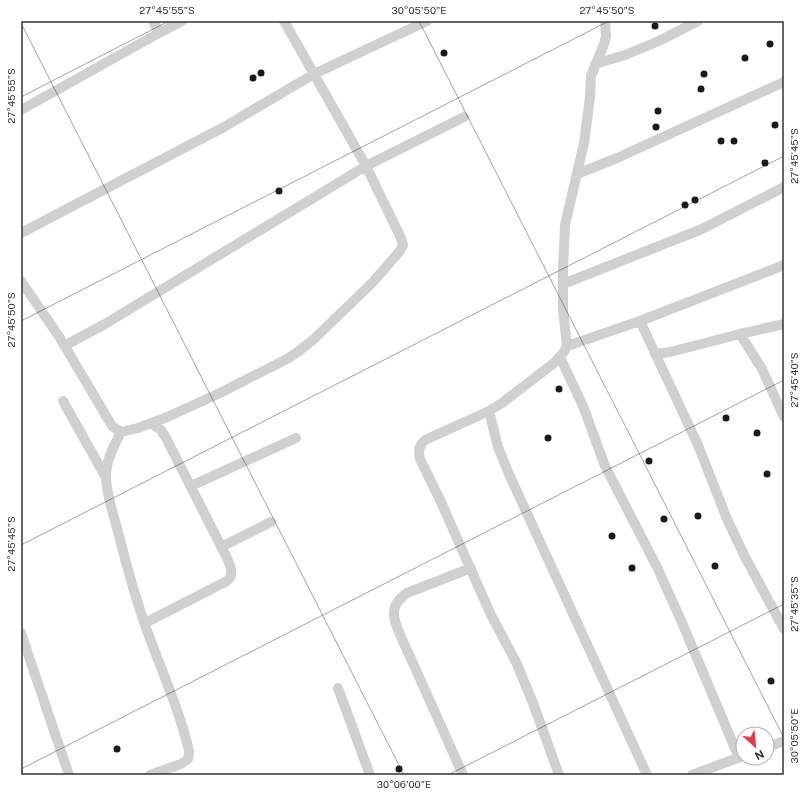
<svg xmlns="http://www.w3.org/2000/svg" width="805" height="796" font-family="'Public Sans',sans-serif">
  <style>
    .building { fill: #1a1a1a }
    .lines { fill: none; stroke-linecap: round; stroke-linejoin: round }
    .minor { stroke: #d0d0d0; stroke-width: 10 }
    .ticks { fill: none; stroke: #333; stroke-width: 1; stroke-opacity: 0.45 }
    .neatline { fill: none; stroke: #333; stroke-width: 1.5 }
    .ticks-label { font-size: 10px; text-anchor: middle; fill: #333 }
  </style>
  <rect width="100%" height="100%" fill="#fff"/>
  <path class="building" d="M651.5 26a3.5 3.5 0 1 1 7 0a3.5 3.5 0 1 1-7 0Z
    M766.5 44a3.5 3.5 0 1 1 7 0a3.5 3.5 0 1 1-7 0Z
    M440.5 53a3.5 3.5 0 1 1 7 0a3.5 3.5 0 1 1-7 0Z
    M741.5 58a3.5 3.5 0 1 1 7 0a3.5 3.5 0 1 1-7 0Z
    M257.5 73a3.5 3.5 0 1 1 7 0a3.5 3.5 0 1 1-7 0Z
    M700.5 74a3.5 3.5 0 1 1 7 0a3.5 3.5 0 1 1-7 0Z
    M249.5 78a3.5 3.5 0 1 1 7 0a3.5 3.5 0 1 1-7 0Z
    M697.5 89a3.5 3.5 0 1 1 7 0a3.5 3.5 0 1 1-7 0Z
    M654.5 111a3.5 3.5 0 1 1 7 0a3.5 3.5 0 1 1-7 0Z
    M771.5 125a3.5 3.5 0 1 1 7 0a3.5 3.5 0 1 1-7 0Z
    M652.5 127a3.5 3.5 0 1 1 7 0a3.5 3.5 0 1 1-7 0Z
    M730.5 141a3.5 3.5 0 1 1 7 0a3.5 3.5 0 1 1-7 0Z
    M717.5 141a3.5 3.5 0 1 1 7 0a3.5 3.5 0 1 1-7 0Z
    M761.5 163a3.5 3.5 0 1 1 7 0a3.5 3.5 0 1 1-7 0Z
    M275.5 191a3.5 3.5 0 1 1 7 0a3.5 3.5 0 1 1-7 0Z
    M691.5 200a3.5 3.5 0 1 1 7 0a3.5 3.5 0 1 1-7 0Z
    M681.5 205a3.5 3.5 0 1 1 7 0a3.5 3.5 0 1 1-7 0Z
    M555.5 389a3.5 3.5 0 1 1 7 0a3.5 3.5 0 1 1-7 0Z
    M722.5 418a3.5 3.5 0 1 1 7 0a3.5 3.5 0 1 1-7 0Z
    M753.5 433a3.5 3.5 0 1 1 7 0a3.5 3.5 0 1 1-7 0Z
    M544.5 438a3.5 3.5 0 1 1 7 0a3.5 3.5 0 1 1-7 0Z
    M645.5 461a3.5 3.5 0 1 1 7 0a3.5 3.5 0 1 1-7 0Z
    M763.5 474a3.5 3.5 0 1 1 7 0a3.5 3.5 0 1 1-7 0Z
    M694.5 516a3.5 3.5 0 1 1 7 0a3.5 3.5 0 1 1-7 0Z
    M660.5 519a3.5 3.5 0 1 1 7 0a3.5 3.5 0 1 1-7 0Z
    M608.5 536a3.5 3.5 0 1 1 7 0a3.5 3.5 0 1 1-7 0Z
    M711.5 566a3.5 3.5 0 1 1 7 0a3.5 3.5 0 1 1-7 0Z
    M628.5 568a3.5 3.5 0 1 1 7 0a3.5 3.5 0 1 1-7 0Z
    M767.5 681a3.5 3.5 0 1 1 7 0a3.5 3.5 0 1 1-7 0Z
    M113.5 749a3.5 3.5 0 1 1 7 0a3.5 3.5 0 1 1-7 0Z
    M395.5 769a3.5 3.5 0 1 1 7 0a3.5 3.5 0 1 1-7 0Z"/>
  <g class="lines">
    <path class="minor" d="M153,21L159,33
      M605,21L606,36L604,44L591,76L590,97L584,143L565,225L563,268V310L567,346L564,352L554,363L502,403L489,411L498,447L508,472L647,775
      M595,64L625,55L659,41L698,21
      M21,110L159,33L182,21
      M577,174L617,158L784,82
      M21,233L224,127L314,74L427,21
      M21,281L60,338L112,426L121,432L138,428L165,418L220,393L287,359L299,351L314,339L373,282L399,252L403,245L401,238L366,166L284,21
      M563,284L702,229L784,187
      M640,321L698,445L727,519L745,557L784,629
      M740,334L784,324
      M64,346L105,324L366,166L464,117
      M567,346L640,321L784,265
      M655,354L670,352L740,334L762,369L784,417
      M560,357L583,406L605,466L658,569L683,625L739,758
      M63,401L105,476
      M489,411L425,440C419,446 418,450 420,459L441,502L491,615L516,662L533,703L559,775
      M121,432C114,445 107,459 106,474C105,489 113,514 117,528C126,564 136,601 149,636C163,674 180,712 189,751L188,759L181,764L150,775
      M191,486L296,438
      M221,547L271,522
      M145,623L227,581C234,575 231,568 228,560L166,438L161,430L151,423
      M21,633L69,775
      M338,688L370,775
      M767,747L784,741
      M463,775C446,737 429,699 412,661C407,649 393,624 394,613C394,603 400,599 407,593L471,568
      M692,775L743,756"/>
  </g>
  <path class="ticks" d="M419,21L784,738M21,23L404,775M21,97L169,21M21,321L609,21M21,545L784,156M21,769L784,380M448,775L784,604"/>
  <rect width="805" height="796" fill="none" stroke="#ffffff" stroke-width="44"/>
  <g transform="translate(755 746) rotate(153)"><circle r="19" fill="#ffffff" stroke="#adadad"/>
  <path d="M0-3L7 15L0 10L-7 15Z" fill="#e63946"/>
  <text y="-6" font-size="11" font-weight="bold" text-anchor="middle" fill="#333333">N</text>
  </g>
  <rect x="22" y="22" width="761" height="752" class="neatline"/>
  <g class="ticks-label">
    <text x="167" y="14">27°45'55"S</text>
    <text x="419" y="14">30°05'50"E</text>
    <text x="607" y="14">27°45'50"S</text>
    <text transform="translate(11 96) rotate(-90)" y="4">27°45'55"S</text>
    <text transform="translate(794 156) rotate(-90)" y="4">27°45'45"S</text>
    <text transform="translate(11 320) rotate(-90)" y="4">27°45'50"S</text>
    <text transform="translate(794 380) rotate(-90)" y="4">27°45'40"S</text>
    <text transform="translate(11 544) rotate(-90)" y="4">27°45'45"S</text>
    <text transform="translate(794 604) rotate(-90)" y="4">27°45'35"S</text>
    <text transform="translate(794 736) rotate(-90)" y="4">30°05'50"E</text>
    <text x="404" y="788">30°06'00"E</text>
  </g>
</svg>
